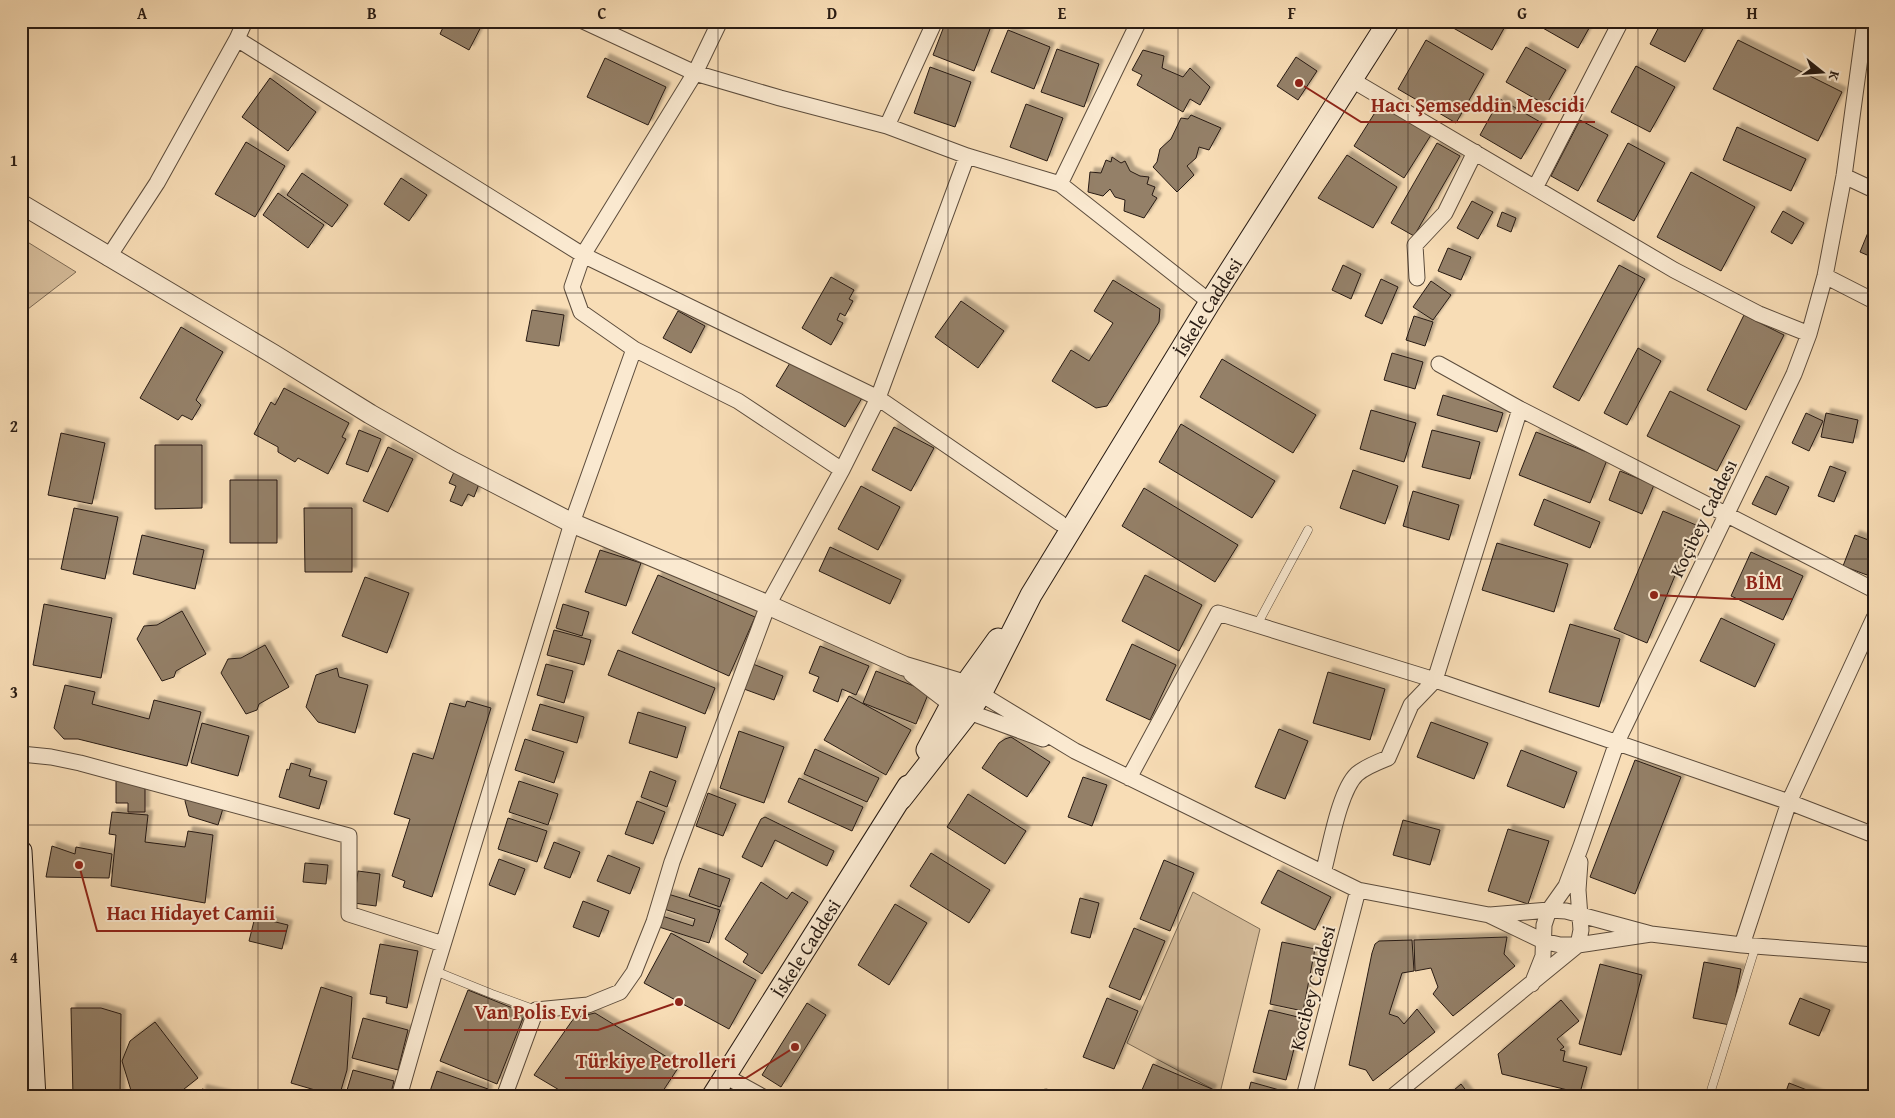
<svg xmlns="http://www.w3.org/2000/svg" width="1895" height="1118" font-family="'Gentium Book Plus',serif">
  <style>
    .green { fill: #d5bc9a; stroke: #7e6c56 }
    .building { fill: #948068; stroke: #281b13; filter: url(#shadow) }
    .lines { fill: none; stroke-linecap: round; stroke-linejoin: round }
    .service-casing { stroke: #5c4c3c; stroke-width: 9 }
    .minor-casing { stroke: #5c4c3c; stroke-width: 17 }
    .tertiary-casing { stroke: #5c4c3c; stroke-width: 21 }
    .secondary-casing { stroke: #281b13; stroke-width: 23 }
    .service { stroke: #fae9d0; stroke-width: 8 }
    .minor { stroke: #fae9d0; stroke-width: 15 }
    .tertiary { stroke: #fae9d0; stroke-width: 19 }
    .secondary { stroke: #fae9d0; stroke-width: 21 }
    .grid { fill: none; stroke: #281b13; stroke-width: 1; stroke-opacity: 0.55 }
    .labels { text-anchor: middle; stroke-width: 4; stroke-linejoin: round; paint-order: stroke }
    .street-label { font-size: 19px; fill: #281b13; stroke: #fae9d0 }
    .leader { fill: none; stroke: #8f2418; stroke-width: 2 }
    .callout-dot { fill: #8f2418; stroke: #fae9d0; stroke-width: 2 }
    .callout-label { font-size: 20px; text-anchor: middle; font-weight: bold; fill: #8f2418; stroke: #fae9d0; stroke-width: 4; stroke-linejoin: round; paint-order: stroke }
    .neatline { fill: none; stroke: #281b13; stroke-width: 2 }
    .grid-label { font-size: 16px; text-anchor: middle; font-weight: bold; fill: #281b13 }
  </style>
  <defs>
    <filter id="shadow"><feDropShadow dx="4.5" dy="-4.5" stdDeviation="1" flood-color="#0004"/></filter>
  </defs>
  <rect width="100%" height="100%" fill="#f8ddb6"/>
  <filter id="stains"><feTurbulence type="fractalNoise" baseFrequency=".004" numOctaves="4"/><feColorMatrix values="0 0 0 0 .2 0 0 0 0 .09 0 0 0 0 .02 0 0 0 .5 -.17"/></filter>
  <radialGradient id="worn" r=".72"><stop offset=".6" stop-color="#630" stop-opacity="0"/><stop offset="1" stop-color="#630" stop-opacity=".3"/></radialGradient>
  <path class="green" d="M21,238L76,272L28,309L21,320Z
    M1193,892L1260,929L1220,1093L1127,1043Z"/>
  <path class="building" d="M446,21H484L469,50L440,34Z
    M946,21H969L990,29L974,71L933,55Z
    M1441,21H1508L1492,50Z
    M1545,21H1593L1578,48L1541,27Z
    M1662,21H1707L1685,62L1650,44Z
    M1008,30L1050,47L1034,89L991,72Z
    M1426,40L1484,74L1456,123L1398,89Z
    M1738,40L1842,92L1818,141L1713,89Z
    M1526,47L1566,70L1546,105L1506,82Z
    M1057,49L1099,64L1084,107L1041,92Z
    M1143,50L1164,56L1162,68L1183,77L1190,68L1210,87L1200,105L1190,99L1183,112L1137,85L1142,75L1132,70Z
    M1296,57L1317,71L1298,100L1277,86Z
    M605,58L666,87L648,125L587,97Z
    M1636,66L1675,87L1650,132L1611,112Z
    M930,67L971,82L955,127L914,113Z
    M270,78L316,112L288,151L242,117Z
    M1500,99L1542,123L1521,159L1480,135Z
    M1381,103L1431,135L1404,178L1354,146Z
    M1026,104L1063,118L1047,161L1010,147Z
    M1191,115L1221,128L1209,150L1199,147L1196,158L1187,166L1194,175L1177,192L1153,167L1157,162L1160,149L1171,139L1181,118L1188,119Z
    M1580,120L1608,135L1578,191L1551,176Z
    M1737,127L1806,159L1791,191L1723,160Z
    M246,142L285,166L255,217L215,194Z
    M1437,143L1460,156L1414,236L1391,223Z
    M1628,143L1665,163L1634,221L1597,201Z
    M1347,155L1397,187L1373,228L1318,198Z
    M1112,157L1121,163L1125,161L1130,171L1140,176L1149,177L1147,184L1155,187L1152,195L1157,198L1144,218L1124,211L1125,200L1115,197L1110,189L1103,196L1088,192L1090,172L1101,173L1106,160L1111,162Z
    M1691,172L1755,207L1721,271L1657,237Z
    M302,173L348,205L332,227L287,195Z
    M401,178L427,195L409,221L384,204Z
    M278,193L324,225L308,248L263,215Z
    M1472,201L1493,212L1478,239L1457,228Z
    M1783,211L1804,223L1792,244L1771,232Z
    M1502,212L1516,218L1511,232L1497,226Z
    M1874,218V258L1860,252Z
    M1448,248L1471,257L1461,280L1438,271Z
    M1343,265L1361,274L1351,299L1332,290Z
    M1619,265L1645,279L1579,401L1553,387Z
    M831,277L854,290L849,299L853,301L845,316L840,313L837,320L843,323L831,345L802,328Z
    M1381,279L1398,287L1382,324L1365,316Z
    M1113,280L1160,309L1159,322L1107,406L1096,408L1052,381L1071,350L1089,361L1113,323L1094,311Z
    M1431,281L1451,295L1433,320L1413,307Z
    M961,301L1004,331L978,368L935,337Z
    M532,310L564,315L559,346L526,341Z
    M678,311L705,326L691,353L663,338Z
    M1744,315L1784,335L1746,410L1707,390Z
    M1414,316L1433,322L1425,346L1406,340Z
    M181,327L223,352L196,400L201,405L192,420L182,415L178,420L140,398Z
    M1638,348L1661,361L1627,425L1604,413Z
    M1392,353L1423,362L1415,389L1384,380Z
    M793,358L862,398L845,427L776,386Z
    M1222,359L1316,415L1293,453L1200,397Z
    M284,388L349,423L342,437L346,439L328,474L298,458L295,462L278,452V447L254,434L271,402L275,405Z
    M1670,391L1740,426L1717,471L1647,436Z
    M1443,395L1503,413L1497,432L1437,415Z
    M1371,410L1416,423L1404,462L1360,449Z
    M1806,413L1823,421L1809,451L1792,443Z
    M1826,413L1858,420L1853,443L1821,437Z
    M1181,424L1275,481L1252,518L1159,462Z
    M894,427L934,448L911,491L872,470Z
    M359,430L381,439L368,472L346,464Z
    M1432,430L1480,442L1470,479L1422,467Z
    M1536,432L1607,460L1590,503L1519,475Z
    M61,433L105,443L92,504L48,495Z
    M155,445H202V508L155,509Z
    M388,447L413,459L388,512L363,501Z
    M1830,466L1846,472L1834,502L1818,496Z
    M1353,470L1398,486L1385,524L1340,508Z
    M1620,471L1654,485L1642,514L1609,500Z
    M454,472L479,484L474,497L468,494L462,506L450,501L456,486L449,483Z
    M1766,476L1789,487L1776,515L1752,504Z
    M230,480H277V543H230Z
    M861,486L900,507L878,550L838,529Z
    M1144,488L1238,545L1215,582L1122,526Z
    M1413,491L1459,505L1449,540L1403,526Z
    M1544,499L1600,522L1590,548L1534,525Z
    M74,508L118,517L105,579L61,569Z
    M304,508H352V572H305Z
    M1663,511L1696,525L1647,643L1614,629Z
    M142,535L204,550L195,589L133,574Z
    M1855,535L1874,542V558L1867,575L1843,566Z
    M1497,543L1568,564L1554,612L1482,590Z
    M830,547L901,580L890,604L819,571Z
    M600,550L641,563L626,606L585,592Z
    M1751,552L1803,576L1783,620L1731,596Z
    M658,575L755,617L729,676L632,633Z
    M1145,575L1202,605L1179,651L1122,621Z
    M365,577L409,593L387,653L342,636Z
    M44,604L112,618L101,678L33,665Z
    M563,604L589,612L582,636L556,628Z
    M182,611L206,654L176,671L174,677L162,681L137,639L144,626L157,625Z
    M1721,618L1775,644L1755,687L1700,661Z
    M1570,624L1620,639L1599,707L1549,692Z
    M554,630L591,640L584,665L547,655Z
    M1132,644L1176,665L1150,720L1106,700Z
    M265,645L289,687L259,704L257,710L246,714L221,673L228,659L241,658Z
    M820,646L869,666L856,695L842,689L838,702L813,691L819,677L809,673Z
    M618,650L715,688L705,714L608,675Z
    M546,664L573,671L564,703L537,695Z
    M753,664L783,676L774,700L744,689Z
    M337,668L339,677L368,685L355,733L318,722L306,707L316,675Z
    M876,671L929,692L916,724L863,703Z
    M1328,672L1385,689L1370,740L1313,723Z
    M65,685L95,692L92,704L149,719L154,700L201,712L187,766L78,739H64L54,728Z
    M849,696L911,730L886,775L824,740Z
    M467,701L491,708L432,897L403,887L405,881L392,876L410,819L394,814L413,753L433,759L450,703L465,707Z
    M540,704L584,717L577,743L532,730Z
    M638,712L686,727L677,758L629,743Z
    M1431,722L1488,743L1474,779L1417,757Z
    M202,723L249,736L238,776L191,763Z
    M1279,729L1308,741L1285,799L1255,787Z
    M739,731L784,747L764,803L720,788Z
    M1011,737L1050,762L1027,797L982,768L999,743L1005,739Z
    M525,739L564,752L554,783L515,770Z
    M815,749L879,778L867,802L804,774Z
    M1521,750L1577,772L1564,808L1507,786Z
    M1635,760L1681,777L1635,894L1590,877Z
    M291,763L311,769L309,776L327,781L319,809L279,797L287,769L289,770Z
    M650,771L676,781L667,807L641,797Z
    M116,775L145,788V812H128V803H116Z
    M1083,777L1107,785L1092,826L1068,817Z
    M799,778L863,807L852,831L788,802Z
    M519,781L558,794L548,825L509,812Z
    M708,793L736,804L723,836L696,826Z
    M187,794L224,805L218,825L189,816L185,801Z
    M968,794L1026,831L1005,864L947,827Z
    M637,801L665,812L653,844L625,834Z
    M112,812L148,815L145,842L185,847L188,831L213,835L205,903L111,886L116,835L109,834Z
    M765,817L834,851L827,866L775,840L762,867L742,857L761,819Z
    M508,818L547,831L537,862L498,849Z
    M1403,820L1440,830L1430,865L1393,855Z
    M1508,829L1549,841L1528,904L1488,891Z
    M554,842L580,852L570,878L544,868Z
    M52,846L75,854L76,847L112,854L109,878L46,877Z
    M931,853L990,890L969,923L910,886Z
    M608,855L640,868L630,894L597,881Z
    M499,859L525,869L515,895L489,885Z
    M1164,860L1194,873L1170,931L1140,919Z
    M305,863L328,865L326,884L303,882Z
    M699,868L730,879L720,907L689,896Z
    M1278,870L1331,897L1315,930L1261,903Z
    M358,871L380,874L376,906L354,903Z
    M761,882L787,899L792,892L808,902L762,974L743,962L748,954L725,939Z
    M668,894L720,910L709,943L659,927L662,916L693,926L695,919L664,909Z
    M1080,898L1099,903L1090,938L1071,933Z
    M583,901L609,911L599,937L573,927Z
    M895,904L927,923L889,985L858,965Z
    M255,917L288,925L282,949L249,941Z
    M1134,928L1165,941L1140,1000L1109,987Z
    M671,933L756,980L729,1029L644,983Z
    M1507,937L1504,954L1515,966L1453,1016L1433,994L1438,987L1431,968L1415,971L1414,940Z
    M1412,940L1414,971L1402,973L1389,1014L1398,1017L1404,1024L1417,1009L1435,1032L1373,1081L1366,1070L1349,1065L1372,953L1375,944L1379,941Z
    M1282,942L1315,949L1303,1011L1270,1004Z
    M380,944L418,951L407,1008L386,1003L387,997L370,994Z
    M1704,962L1741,969L1730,1025L1693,1018Z
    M1600,964L1642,975L1621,1055L1579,1044Z
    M321,987L352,997L347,1070L339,1097L291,1083Z
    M468,990L525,1013L497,1084L440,1061Z
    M1107,998L1138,1011L1114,1069L1083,1057Z
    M1800,998L1830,1010L1819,1036L1789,1024Z
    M1561,1000L1579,1021L1557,1039L1564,1047L1560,1050L1565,1051L1563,1061L1587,1067L1580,1093L1502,1074L1498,1054Z
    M807,1003L826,1015L781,1087L762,1075Z
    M71,1008H101L121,1014L120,1097H73Z
    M1269,1010L1302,1018L1286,1080L1253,1072Z
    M595,1013L680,1065L659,1097H571L534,1075L574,1018Z
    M363,1018L408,1030L398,1070L352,1058Z
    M155,1022L198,1078L174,1097H133L122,1061L130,1041Z
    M1153,1064L1212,1089L1209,1097H1139Z
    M353,1070L394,1081L390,1097H345Z
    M437,1071L488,1089L486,1097H428Z
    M1251,1082L1283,1091L1281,1097H1247Z
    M1789,1083L1825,1097H1784Z
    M1461,1084L1471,1097H1446Z
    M202,1089L227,1095L226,1097H200Z"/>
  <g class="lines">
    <defs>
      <path id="service" d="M1257,625L1308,530
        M435,971L492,994L536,1010
        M1044,1097L1046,1093L1053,1097
        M1709,1097L1756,945"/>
      <path id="minor" d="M583,21L695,73L780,98L887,126L967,156L1060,184L1210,302
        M720,21L695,73L583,255L572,287L581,312L634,349L738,401L842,470
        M237,39L583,255L878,398L1060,523
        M1352,80L1674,270L1759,314L1809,334
        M887,126L935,21
        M1844,176L1874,190
        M1060,184L1139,21
        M1535,188L1621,21
        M108,258L157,183L237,39L245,21
        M1825,276L1874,301
        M1417,278L1415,245L1445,213L1475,152
        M1439,364L1520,409L1874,590
        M981,694L1075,751L1358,890L1489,915L1543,941L1560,945H1578L1651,934
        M969,712L1043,739
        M21,754L51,757L80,763L349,836V914L443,944
        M1129,778L1218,613L1435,680L1789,802L1874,835
        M1323,873C1330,848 1339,791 1357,774C1365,767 1378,762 1388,758L1411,705L1435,680L1520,409
        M1490,915L1549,910L1566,911L1651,934L1742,945L1874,955
        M1742,945L1789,802L1874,618
        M1532,984L1543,956L1544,925L1549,910L1566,886L1581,846L1617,742L1794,374L1809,334L1825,276L1844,176L1865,21
        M725,1076L763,1097
        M21,1088H23
        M399,1097L435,971L572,523L634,349
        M504,1097L536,1010L588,1005L620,992L634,972L654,922L672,862L768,605L842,470L878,398L967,156
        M1304,1097L1358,890
        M1392,1097L1578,945L1581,930L1578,890L1580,862
        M1873,1097L1874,1093"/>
      <path id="tertiary" d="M21,204L273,354L370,414L452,461L572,523L768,605L904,666L964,684L978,692
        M913,673L952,703L964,709"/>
      <g id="secondary">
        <path d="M927,750L952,703L998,639"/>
        <path id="s1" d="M901,799L969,712L981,694L1031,595L1210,302L1389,21"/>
        <path d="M21,851L35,1097"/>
        <path id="s2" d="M712,1097L908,786"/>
      </g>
    </defs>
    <use href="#service" class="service-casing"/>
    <use href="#minor" class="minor-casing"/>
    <use href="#tertiary" class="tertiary-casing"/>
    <use href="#secondary" class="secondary-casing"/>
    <use href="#service" class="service"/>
    <use href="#minor" class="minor"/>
    <use href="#tertiary" class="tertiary"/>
    <use href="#secondary" class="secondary"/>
  </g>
  <path class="grid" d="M258,21V1097M488,21V1097M718,21V1097M948,21V1097M1178,21V1097M1408,21V1097M1638,21V1097M21,293H1874M21,559H1874M21,825H1874"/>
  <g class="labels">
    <g class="street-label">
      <text dy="7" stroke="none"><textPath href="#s1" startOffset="581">İskele Caddesi</textPath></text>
      <text transform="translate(1703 518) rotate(-64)" y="7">Koçibey Caddesı</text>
      <text dy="7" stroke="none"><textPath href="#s2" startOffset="176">İskele Caddesi</textPath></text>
      <text transform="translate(1312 988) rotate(-75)" y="7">Kocibey Caddesi</text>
    </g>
  </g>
  <path class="leader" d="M1299 83L1361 122H1595M1654 595L1735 599H1792M79 865L97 931H286M679 1002L598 1030H464M795 1047L746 1078H565"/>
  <g class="callout-dot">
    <circle cx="1299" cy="83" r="5"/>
    <circle cx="1654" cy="595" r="5"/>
    <circle cx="79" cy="865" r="5"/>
    <circle cx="679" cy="1002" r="5"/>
    <circle cx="795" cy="1047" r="5"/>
  </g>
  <g class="callout-label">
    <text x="1478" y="112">Hacı Şemseddin Mescidi</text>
    <text x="1764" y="589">BİM</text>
    <text x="191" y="920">Hacı Hidayet Camii</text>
    <text x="531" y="1019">Van Polis Evi</text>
    <text x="656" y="1068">Türkiye Petrolleri</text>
  </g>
  <rect width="1895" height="1118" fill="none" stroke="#f8ddb6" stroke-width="55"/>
  <g transform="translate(1822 72) rotate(107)" stroke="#fae9d0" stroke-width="4" paint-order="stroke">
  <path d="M0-4L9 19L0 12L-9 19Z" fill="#281b13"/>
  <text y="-8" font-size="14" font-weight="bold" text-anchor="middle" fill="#281b13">K</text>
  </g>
  <rect x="28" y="28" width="1840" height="1062" class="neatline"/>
  <g class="grid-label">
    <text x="142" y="19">A</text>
    <text x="372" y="19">B</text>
    <text x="602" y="19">C</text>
    <text x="832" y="19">D</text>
    <text x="1062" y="19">E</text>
    <text x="1292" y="19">F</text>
    <text x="1522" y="19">G</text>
    <text x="1752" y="19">H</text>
    <text x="14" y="166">1</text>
    <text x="14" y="432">2</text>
    <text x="14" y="698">3</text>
    <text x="14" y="963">4</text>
  </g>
  <rect width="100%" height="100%" filter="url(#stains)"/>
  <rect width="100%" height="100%" fill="url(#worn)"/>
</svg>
